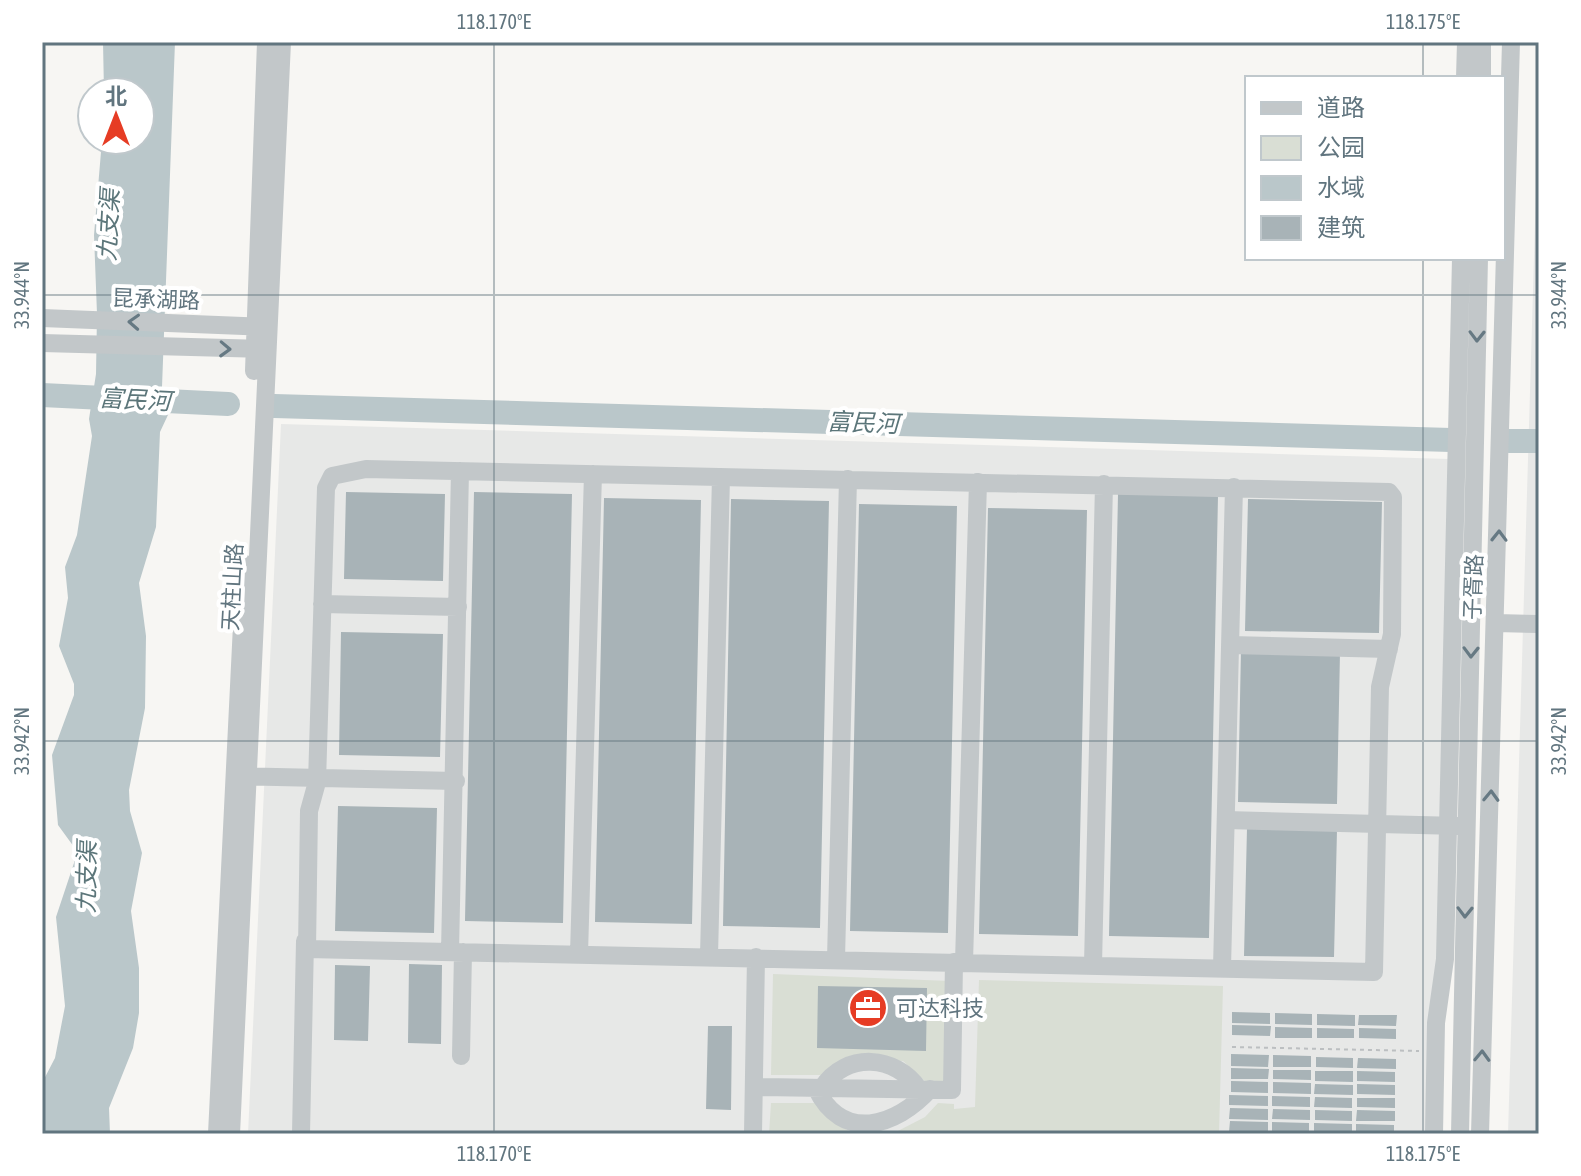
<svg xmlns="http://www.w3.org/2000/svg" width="1581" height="1176" font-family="'Asap Condensed','Noto Sans SC',sans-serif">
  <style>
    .built { fill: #e7e8e7 }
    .green { fill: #d9ded4 }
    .water { fill: #bac7ca }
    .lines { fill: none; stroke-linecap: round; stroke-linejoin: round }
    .river { stroke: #bac7ca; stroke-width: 24 }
    .building { fill: #a8b3b7 }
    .path { stroke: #bcbfc1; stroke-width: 2; stroke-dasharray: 4 4; stroke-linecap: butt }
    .minor { stroke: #c2c7c9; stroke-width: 18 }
    .oneway { stroke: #667983 }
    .ticks { fill: none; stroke: #61757f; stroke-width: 2; stroke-opacity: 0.45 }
    .labels { text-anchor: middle; stroke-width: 8; stroke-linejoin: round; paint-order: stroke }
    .street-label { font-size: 22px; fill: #61757f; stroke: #fff }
    .poi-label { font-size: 22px; fill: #61757f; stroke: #fff; text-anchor: start }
    .water-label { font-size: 24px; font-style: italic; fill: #5c767a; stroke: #fff }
    .neatline { fill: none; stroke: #61757f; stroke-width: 3 }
    .ticks-label { font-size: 20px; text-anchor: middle; fill: #61757f }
  </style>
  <rect width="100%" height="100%" fill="#f7f6f3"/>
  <path class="built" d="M1539,88V1134H1508Z
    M281,424L1449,459L1443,947L1429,1134H248Z"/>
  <path class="green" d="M773,974L950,981L949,1084H928L903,1061L856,1060L826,1075H771Z
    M979,980L1223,986L1219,1134H892L925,1117L938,1103L954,1104V1109L975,1107Z
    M771,1103H818L834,1123L855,1134H769Z"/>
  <path class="water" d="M103,42H175L162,387L174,402L160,432L156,527L139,583L146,636L145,708L129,790L130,811L142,853L131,911L139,968V1013L133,1048L109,1108L110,1134H42V1083L55,1058L65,1006L56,917L76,857L74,847L58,825L52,755L74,695V684L59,646L68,598L65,567L77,535L92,436L89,419L96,374L97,314L94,235L102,140H140V92H104Z"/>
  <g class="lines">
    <path class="river" d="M42,395L228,404
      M274,406L1451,440
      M1509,441H1539"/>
  </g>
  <path class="building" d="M346,492L445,494L443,581L344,579Z
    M474,492L572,494L563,923L465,921Z
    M1118,494L1218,496L1209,938L1109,936Z
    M604,498L701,500L692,924L595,922Z
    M731,499L829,501L820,928L723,926Z
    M1248,499L1382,502L1379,633L1245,631Z
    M859,504L957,506L948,933L850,931Z
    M988,508L1087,510L1078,936L979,934Z
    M341,632L443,634L440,757L339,755Z
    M1241,649L1340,652L1337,804L1238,802Z
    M338,806L437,808L434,933L335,931Z
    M1247,828L1337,830L1334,957L1244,956Z
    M409,964L442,965L441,1044L408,1043Z
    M335,965L370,966L368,1041L334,1040Z
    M818,986L927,988L926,1051L817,1048Z
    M1232,1012L1270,1013V1024L1232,1023Z
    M1275,1013L1312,1014V1025L1275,1024Z
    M1317,1014L1355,1015V1026L1317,1025Z
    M1359,1015H1397L1396,1026L1358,1025Z
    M1232,1025L1271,1026L1270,1036L1232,1035Z
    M708,1026H732L731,1110L706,1109Z
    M1275,1027L1312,1028V1038H1275Z
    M1317,1028L1354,1029V1038H1317Z
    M1359,1028L1396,1029V1039L1359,1038Z
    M1231,1054L1269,1055L1268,1067L1231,1066Z
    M1273,1055L1311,1056V1067H1273Z
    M1316,1057L1353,1058V1068L1316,1067Z
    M1358,1058L1396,1059V1069L1357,1068Z
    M1231,1068L1269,1069L1268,1079H1231Z
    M1273,1070H1311V1080L1273,1079Z
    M1315,1071H1353V1082L1315,1081Z
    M1357,1071L1395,1072V1082L1357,1081Z
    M1231,1081L1268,1082V1093L1231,1092Z
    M1273,1082L1311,1083V1094L1273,1093Z
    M1315,1084L1353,1085V1095L1314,1094Z
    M1357,1084L1395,1085V1095L1357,1094Z
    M1229,1095L1268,1096V1106L1229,1105Z
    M1272,1096L1310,1097V1107L1272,1106Z
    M1315,1097L1352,1098V1108L1314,1107Z
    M1357,1098H1395V1108L1357,1107Z
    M1230,1108L1268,1109V1120L1229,1119Z
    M1273,1109L1310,1110V1120L1272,1119Z
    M1315,1110L1352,1111V1121L1315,1120Z
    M1357,1110L1395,1111V1121H1356Z
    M1230,1121L1268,1122V1132H1229Z
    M1272,1122L1309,1123V1133L1272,1132Z
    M1314,1123L1352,1124V1134L1314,1133Z
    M1356,1124L1394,1125V1134L1356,1133Z"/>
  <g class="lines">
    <path class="path" d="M1232,1047L1419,1051"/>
    <path class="minor" d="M1465,78L1466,42
      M1482,78V42
      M42,318L267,327
      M42,343L267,349
      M254,371L266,42
      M366,469L1389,492L1393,497L1392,634L1380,687L1374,972L307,949L309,811L317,782L326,488L332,476Z
      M322,604L458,607
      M1496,623L1539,624
      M1230,645L1389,649
      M237,776L456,781
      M1226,820L1459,826
      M450,952L460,471
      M579,954L593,474
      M709,956L721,477
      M836,959L848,479
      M964,962L978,482
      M1093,965L1104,484
      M1222,968L1234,487
      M461,1056L463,952
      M754,1087L952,1090L954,962
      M816,1088C842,1143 896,1127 930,1089
      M822,1088C846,1051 896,1055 919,1089
      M217,1134L245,564
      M231,1134L282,42
      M301,1134L305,941
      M753,1134L756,957
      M1434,1134L1436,1023L1445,959L1461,258
      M1460,1134L1479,258
      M1480,1134L1511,42"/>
  </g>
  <defs><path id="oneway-chevron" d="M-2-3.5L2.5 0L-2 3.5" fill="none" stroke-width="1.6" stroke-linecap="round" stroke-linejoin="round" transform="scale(2)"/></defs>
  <g class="oneway">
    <use href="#oneway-chevron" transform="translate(134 322) rotate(-177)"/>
    <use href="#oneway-chevron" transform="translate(1477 336) rotate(91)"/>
    <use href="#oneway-chevron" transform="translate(225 349) rotate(2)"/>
    <use href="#oneway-chevron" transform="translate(1499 536) rotate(-89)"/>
    <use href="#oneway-chevron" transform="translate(1471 652) rotate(91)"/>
    <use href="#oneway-chevron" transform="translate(1491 796) rotate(-88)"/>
    <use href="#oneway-chevron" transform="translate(1465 912) rotate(91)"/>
    <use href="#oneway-chevron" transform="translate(1482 1056) rotate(-88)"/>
  </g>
  <path class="ticks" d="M494,42V1134M1423,42V78M1423,258V1134M42,295H1539M42,741H1539"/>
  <defs>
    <symbol id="office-disc" viewBox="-11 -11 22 22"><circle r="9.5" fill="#e63c24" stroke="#fff"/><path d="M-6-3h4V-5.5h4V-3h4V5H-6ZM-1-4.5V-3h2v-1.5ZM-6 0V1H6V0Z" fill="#fff"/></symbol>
  </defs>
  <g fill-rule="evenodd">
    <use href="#office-disc" x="846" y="986" width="44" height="44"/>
  </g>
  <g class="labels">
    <g class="street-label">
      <text transform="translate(156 299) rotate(2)" y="8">昆承湖路</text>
      <text transform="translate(232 587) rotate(-87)" y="8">天柱山路</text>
      <text transform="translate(1473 587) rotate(-88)" y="8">子胥路</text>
    </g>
    <g class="poi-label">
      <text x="896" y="1016">可达科技</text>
    </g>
    <g class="water-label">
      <text transform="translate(109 225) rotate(-87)" y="8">九支渠</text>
      <text transform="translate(135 400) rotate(3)" y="8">富民河</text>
      <text transform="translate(863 423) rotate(2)" y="8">富民河</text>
      <text transform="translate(87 877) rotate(-89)" y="8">九支渠</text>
    </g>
  </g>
  <rect width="1581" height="1176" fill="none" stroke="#ffffff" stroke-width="88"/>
  <rect x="1245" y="76" width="260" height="184" fill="#ffffff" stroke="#c0c8cc" stroke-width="2"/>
  <rect x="1261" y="102" width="40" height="12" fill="#c2c7c9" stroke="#c0c8cc" stroke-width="2"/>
  <text x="1317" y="116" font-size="24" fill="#61757f">道路</text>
  <rect x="1261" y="136" width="40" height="24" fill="#d9ded4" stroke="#c0c8cc" stroke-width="2"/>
  <text x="1317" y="156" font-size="24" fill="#61757f">公园</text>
  <rect x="1261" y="176" width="40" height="24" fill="#bac7ca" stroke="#c0c8cc" stroke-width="2"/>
  <text x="1317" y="196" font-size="24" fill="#61757f">水域</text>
  <rect x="1261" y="216" width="40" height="24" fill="#a8b3b7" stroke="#c0c8cc" stroke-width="2"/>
  <text x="1317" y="236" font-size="24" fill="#61757f">建筑</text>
  <g transform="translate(116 116)"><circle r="38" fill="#ffffff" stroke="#c0c8cc" stroke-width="2"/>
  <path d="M0-6L14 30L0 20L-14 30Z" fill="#e63c24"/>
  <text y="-12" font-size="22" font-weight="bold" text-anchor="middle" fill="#61757f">北</text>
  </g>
  <rect x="44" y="44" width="1493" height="1088" class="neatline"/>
  <g class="ticks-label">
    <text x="494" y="29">118.170°E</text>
    <text x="1423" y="29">118.175°E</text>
    <text transform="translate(22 295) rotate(-90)" y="7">33.944°N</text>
    <text transform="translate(1559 295) rotate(-90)" y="7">33.944°N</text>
    <text transform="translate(22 741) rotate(-90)" y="7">33.942°N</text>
    <text transform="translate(1559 741) rotate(-90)" y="7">33.942°N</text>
    <text x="494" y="1161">118.170°E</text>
    <text x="1423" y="1161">118.175°E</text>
  </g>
</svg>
